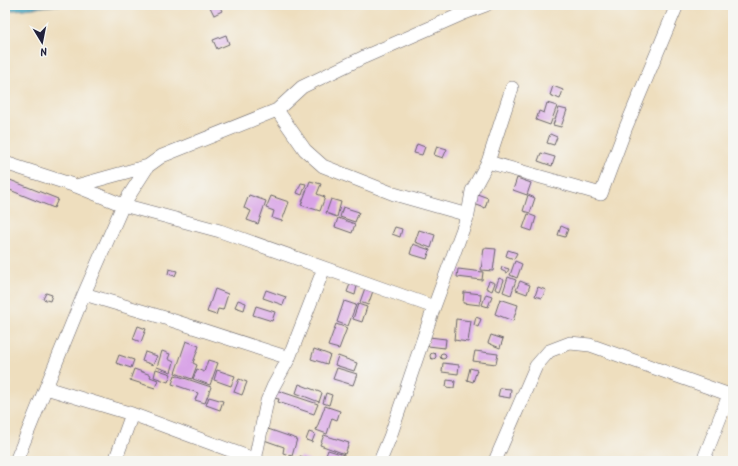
<svg xmlns="http://www.w3.org/2000/svg" width="738" height="466" font-family="Kalam,sans-serif">
  <style>
    .water { fill: #49afc8; stroke: #366882 }
    .building { fill: #d9a4e7 }
    .lines { fill: none; stroke-linecap: round; stroke-linejoin: round }
    .minor-casing { stroke: #696469; stroke-width: 14 }
    .minor { stroke: #fff; stroke-width: 13 }
  </style>
  <rect width="100%" height="100%" fill="#f6f6f2"/>
  <filter id="ink" filterUnits="userSpaceOnUse"><feTurbulence type="fractalNoise" baseFrequency=".025" numOctaves="2"/><feDisplacementMap in="SourceGraphic" scale="8" xChannelSelector="R" yChannelSelector="G"/><feConvolveMatrix kernelMatrix="1 2 1 2 8 2 1 2 1" color-interpolation-filters="sRGB"/></filter>
  <filter id="wash" filterUnits="userSpaceOnUse"><feTurbulence type="fractalNoise" baseFrequency=".012" numOctaves="4" result="noise"/><feDisplacementMap in="SourceGraphic" scale="16" xChannelSelector="R" yChannelSelector="G"/><feGaussianBlur stdDeviation="0.9" result="paint"/><feColorMatrix in="noise" values="0 0 0 0 0 0 0 0 0 0 0 0 0 0 0 0 0 1.4 0 .05"/><feComposite in="paint" operator="in"/></filter>
  <g filter="url(#wash)">
    <rect width="100%" height="100%" fill="#eedebe"/>
    <path class="water" d="M5,5H60L5,11Z"/>
    <g id="blocks">
      <path class="building" d="M214,5H219L222,11L214,15L210,7Z
        M226,35L229,44L217,49L213,40Z
        M553,86L563,90L560,99L550,95Z
        M547,103L557,106L550,125L536,120L539,111L544,113Z
        M559,108L567,110L561,127L553,125Z
        M550,134L557,137L554,145L547,143Z
        M417,144L425,147L422,155L414,153Z
        M437,146L447,149L443,158L434,155Z
        M541,153L555,157L552,166L538,161Z
        M5,178L58,199L54,208L5,188Z
        M517,178L531,183L527,195L513,190Z
        M310,181L321,184L317,194L325,197L320,211L301,205Z
        M301,183L306,184L302,195L297,193Z
        M477,194L488,198L485,208L474,204Z
        M249,195L266,201L258,224L247,220L251,211L244,208Z
        M528,195L535,198L530,213L523,211Z
        M271,196L289,202L282,221L272,218L274,211L266,208Z
        M331,199L341,202L337,217L326,213Z
        M343,207L359,212L355,222L340,217Z
        M528,214L536,217L532,231L523,228Z
        M338,218L355,224L352,233L335,227Z
        M561,226L568,229L565,237L558,235Z
        M395,227L402,229L400,237L392,234Z
        M419,230L435,235L431,248L415,242Z
        M413,244L430,250L427,259L410,254Z
        M484,248L496,249L493,271L481,270Z
        M508,250L517,253L514,259L506,256Z
        M515,261L522,264L517,278L510,275Z
        M502,267L509,269L507,273L501,270Z
        M169,269L177,271L175,276L168,274Z
        M458,269L483,272L482,280L457,277Z
        M508,277L516,280L511,295L503,292Z
        M499,278L504,280L500,291L495,289Z
        M489,281L495,283L492,291L486,288Z
        M520,281L530,285L527,294L516,290Z
        M350,284L357,286L355,295L347,292Z
        M538,287L546,290L542,298L535,296Z
        M365,288L373,291L368,305L360,302Z
        M215,289L228,294L223,310L218,309L216,315L207,312Z
        M266,290L286,297L283,305L263,298Z
        M464,292L481,294L480,305L463,303Z
        M46,293L52,295L50,301L43,299Z
        M486,294L492,296L488,307L482,305Z
        M500,299L518,305L513,321L495,314Z
        M238,300L246,303L244,310L235,307Z
        M344,301L356,305L348,326L337,322Z
        M358,304L367,307L362,322L353,319Z
        M256,306L275,312L272,321L253,315Z
        M476,317L481,319L478,327L474,325Z
        M456,319L471,321L468,342L454,340Z
        M336,324L347,328L339,349L328,346Z
        M138,326L146,329L141,342L133,339Z
        M491,335L503,339L500,348L488,343Z
        M429,337L446,339L445,348L428,346Z
        M186,341L199,346L193,363L197,365L192,379L175,373Z
        M314,349L330,355L327,364L311,359Z
        M162,351L170,354L168,359L174,362L171,372L157,367Z
        M475,351L498,354L496,364L473,361Z
        M145,352L157,356L153,365L142,361Z
        M440 356a3 3 0 1 1 6 0a3 3 0 1 1-6 0Z
        M430 356a3 3 0 1 1 6 0a3 3 0 1 1-6 0Z
        M119,355L134,360L131,368L116,363Z
        M338,356L357,363L354,371L335,365Z
        M208,360L218,363L210,385L193,379L197,369L204,372Z
        M443,363L459,365L458,374L442,372Z
        M337,368L357,374L353,385L333,379Z
        M470,368L477,370L473,382L467,380Z
        M134,369L151,375L150,377L158,380L155,388L130,380Z
        M156,369L171,374L168,382L154,377Z
        M217,370L235,376L231,386L214,380Z
        M175,375L211,387L205,403L195,400L198,393L172,384Z
        M239,379L247,382L242,395L234,392Z
        M447,380L455,381L454,388L446,387Z
        M299,384L322,393L319,402L296,393Z
        M500,388L511,389L510,398L498,396Z
        M276,390L318,404L314,414L278,402L279,399L273,398Z
        M326,393L332,395L329,405L323,403Z
        M209,397L223,401L220,410L206,405Z
        M325,406L340,411L337,420L332,418L327,434L316,430Z
        M268,429L297,439L292,456L283,453L284,447L264,440Z
        M309,432L315,434L312,442L306,440Z
        M324,435L349,443L345,454L320,445Z
        M328,450L344,455L342,461H324Z
        M300,456L310,460V461H298Z"/>
    </g>
  </g>
  <g filter="url(#ink)">
    <use href="#blocks" fill-opacity="0" stroke="#696469" stroke-width="1"/>
    <g class="lines">
      <defs>
        <path id="minor" d="M277,110L305,150L323,166L394,194L468,215
          M488,162L601,194L626,127L677,5
          M5,163L76,186L123,205L148,166
          M76,186L148,166L162,156L277,110L302,87L364,57L462,14L486,5
          M84,294L165,318L289,358
          M46,388L132,414L259,461
          M255,460L267,401L273,387L289,358L324,268
          M16,461L84,294L123,205L220,231L434,307
          M115,461L132,414
          M380,461L390,437L434,307L468,215L472,191L488,162L512,88
          M495,461L536,366L549,351L570,343L590,345L733,396
          M703,461L729,395"/>
      </defs>
      <use href="#minor" class="minor-casing"/>
      <use href="#minor" class="minor"/>
    </g>
  </g>
  <rect width="738" height="466" fill="none" stroke="#f6f6f2" stroke-width="20"/>
  <g transform="translate(42 42) rotate(170)" stroke="#f6f6f2" stroke-width="3" paint-order="stroke">
  <path d="M0-3L7 15L0 10L-7 15Z" fill="#22223b"/>
  <text y="-6" font-size="11" font-weight="bold" text-anchor="middle" fill="#22223b">N</text>
  </g>
</svg>
